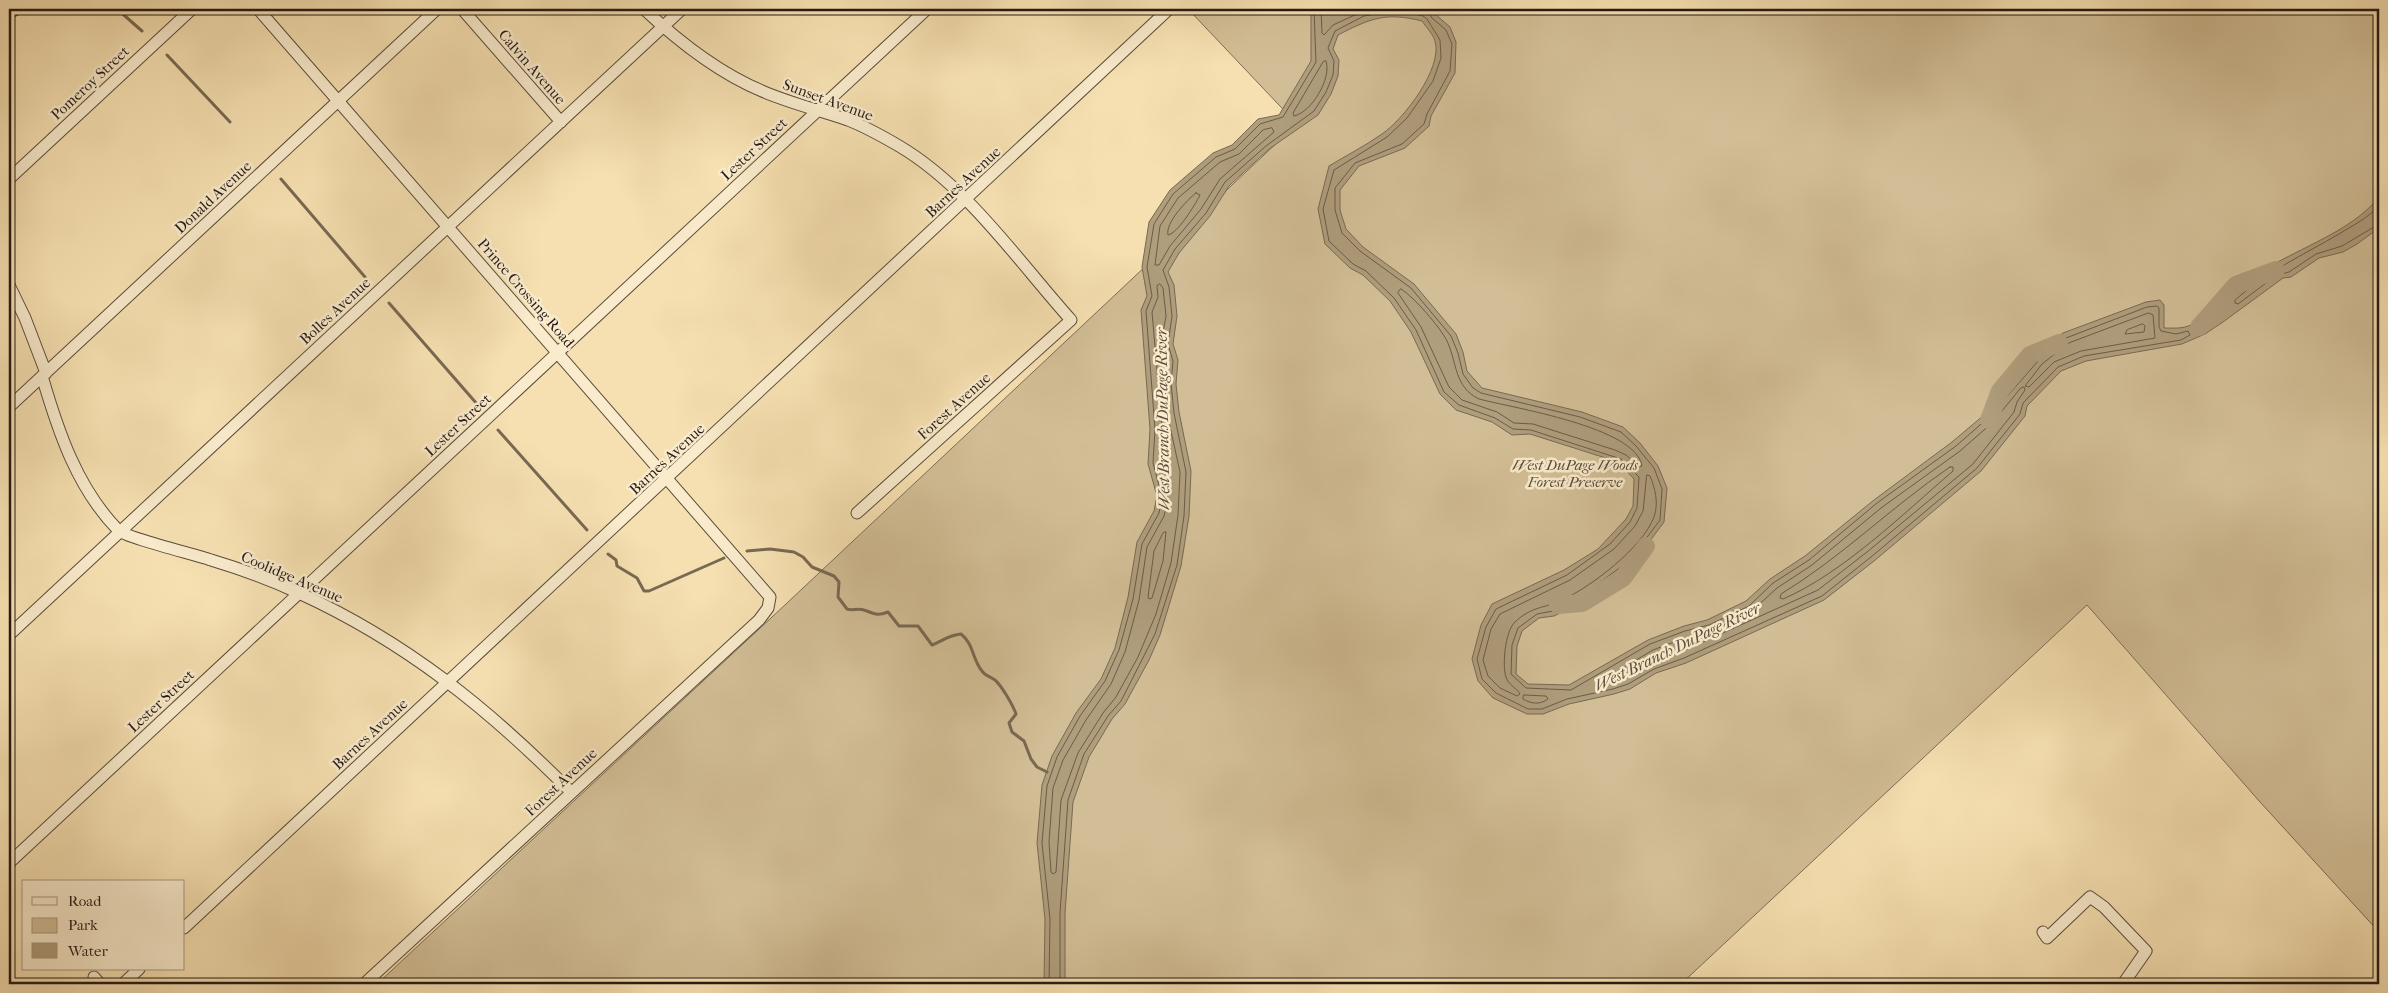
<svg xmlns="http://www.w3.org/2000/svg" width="2388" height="993" font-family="'IM FELL French Canon',serif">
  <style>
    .green { fill: #d2be96; stroke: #7c6c56 }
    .water { fill: #af9d7c; stroke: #786953 }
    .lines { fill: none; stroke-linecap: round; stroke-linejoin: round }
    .shore { stroke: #6a5c48; stroke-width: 1 }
    .stream { stroke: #786953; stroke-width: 3 }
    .river { stroke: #af9d7c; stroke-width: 18 }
    .minor-casing { stroke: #594c3c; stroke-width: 13 }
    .minor { stroke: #f9ebcc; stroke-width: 11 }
    .labels { text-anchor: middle; stroke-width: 5; stroke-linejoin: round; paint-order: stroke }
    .street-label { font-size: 15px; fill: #251a15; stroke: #f9ebcc }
    .park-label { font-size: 15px; font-style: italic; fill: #594b3c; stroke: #f9ebcc }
    .water-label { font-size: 16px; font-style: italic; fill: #5c4e3e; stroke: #f9ebcc }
  </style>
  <rect width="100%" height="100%" fill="#f6e0b1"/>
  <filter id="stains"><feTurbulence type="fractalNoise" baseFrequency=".004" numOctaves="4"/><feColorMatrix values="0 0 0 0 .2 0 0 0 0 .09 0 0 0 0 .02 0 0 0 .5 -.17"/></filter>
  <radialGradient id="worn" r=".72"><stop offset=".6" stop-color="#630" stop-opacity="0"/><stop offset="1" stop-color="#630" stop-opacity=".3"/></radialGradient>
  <path class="green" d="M1188,9H2379V932L2260,802L2087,605L1681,984H377L786,604L1297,124Z"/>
  <path class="water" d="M1311,9H1433L1435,14L1450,27L1456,42L1455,73L1431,116L1429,126L1405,148L1359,166L1340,190V210L1346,229L1363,247L1414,284L1456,334L1463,352L1467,371L1482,388L1582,412L1623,427L1640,443L1658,466L1667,488L1664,522L1632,565L1580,603L1554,616L1539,618L1522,631L1517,646L1516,674L1528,684L1569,685L1648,640L1684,626L1707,620L1746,601L1770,579L1805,556L1874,500L1952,442L1984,415L2043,348L2063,333L2146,302L2160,300L2164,305V328C2173,328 2182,329 2191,325C2219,313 2238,286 2264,270C2301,247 2352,231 2379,197V228L2357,244L2343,252L2319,258L2291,277L2283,278L2223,322L2205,334L2182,344L2086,361L2061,371L2027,406L2025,416L1981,471L1874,561L1824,600L1686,663L1656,673L1630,689L1614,694L1569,704L1543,714H1527L1493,698L1478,681L1472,659L1481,625L1492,604L1564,570L1598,549L1626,519L1633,506L1634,479L1619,463L1612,460L1530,434L1512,435L1492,422L1456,410L1440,394L1411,332L1390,301L1363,275L1350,268L1325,244L1318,209L1329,166C1347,155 1365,146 1382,134C1404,119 1443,68 1435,41C1433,34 1426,27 1422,21C1386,12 1371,18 1338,35L1333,49L1339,60L1338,76L1331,94L1318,115L1269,149L1229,186L1210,216L1179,253L1168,272L1174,285L1177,316L1173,344L1178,360L1176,384L1179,412L1191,471L1189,516L1181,566L1160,635L1149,660L1125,704L1112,719L1089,757L1073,802L1065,913V984H1044L1045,919L1037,843L1042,785L1052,756L1076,713L1101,679L1115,648L1128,597L1137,542L1154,511L1157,496L1148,464L1150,429L1141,310L1147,296L1142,267L1149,222L1170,190L1213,153L1232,145L1258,119L1279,115L1311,61Z"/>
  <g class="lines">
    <path class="shore" d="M1321,9L1322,33L1324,35L1333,25L1368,9
      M1326,61C1332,78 1312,112 1294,116L1293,113L1323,62Z
      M1272,128L1274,132L1220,179L1201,209L1170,246L1159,265H1155L1160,226L1178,198L1220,162L1239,154L1263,130Z
      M1196,193L1200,195C1195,205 1178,233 1168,235C1165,223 1187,200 1196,193Z
      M2379,205C2369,218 2353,225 2339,234C2303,255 2266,272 2235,300V303L2238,304L2266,283L2281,274L2289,272L2316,254L2342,246L2379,224
      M1160,284L1163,288L1166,316L1161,344L1167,361L1165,384L1167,413L1180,472L1178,515L1171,563L1156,614L1138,657L1116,697L1103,713L1078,753L1061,800L1056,872L1053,874L1051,872L1049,842L1053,788L1063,760L1086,720L1111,684L1125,652L1139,600L1147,547L1164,516L1168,499L1160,463L1162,428L1152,312L1158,297L1157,286Z
      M1401,289C1414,297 1440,327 1447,341C1457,362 1454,387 1479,399C1513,408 1636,427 1642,466L1639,467L1626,455L1615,450L1533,424L1514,423L1497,412L1462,400L1449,387L1421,327L1398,293Z
      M2149,313L2153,315L2155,338L2081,351L2054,362L2029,387L2025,386L2042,364L2069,343Z
      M2143,324L2145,326L2144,332L2125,334L2127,330Z
      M2021,388L2024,387L2025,390L2017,402L2014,412L1973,464L1867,552L1818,590L1681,652L1652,663L1626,678L1611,683L1603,682L1604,679L1653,650L1687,637L1712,631L1753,610L1777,588L1812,565L1881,508L1960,451L1992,423Z
      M1950,467H1953V471C1903,514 1843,573 1783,599L1780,598L1781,594C1842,557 1891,507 1950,467Z
      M1647,475L1650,476C1655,488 1659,503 1654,517C1643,547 1591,587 1562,600C1543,609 1532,606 1515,622C1505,631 1502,666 1506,677C1508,685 1517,688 1520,694L1517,696L1500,688L1488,676L1483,660L1491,629L1500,614L1570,580L1614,549L1635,526L1643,511Z
      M1166,532L1163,561L1152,598L1149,599L1148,597L1154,551L1163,533Z
      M1524,695L1546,696L1548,699C1540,705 1531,704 1523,699Z
      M1049,984L1050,919L1042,843L1047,786L1057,757L1080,716L1105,681L1119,650L1133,599L1142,544L1159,513L1162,497L1153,463L1155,429L1146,311L1152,296L1147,267L1154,224L1173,194L1216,157L1235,149L1260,124L1283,117L1316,62L1314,9
      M1060,984V913L1068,800L1084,754L1108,716L1121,701L1155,634L1177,565L1184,516L1186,472L1174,413L1171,384L1173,361L1168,344L1172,316L1169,287L1163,270L1175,249L1206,213L1225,182L1266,146L1314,111L1326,92L1333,75L1334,61L1328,48L1335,31L1364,16L1399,10L1423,16L1427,19L1440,40L1441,58L1433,81L1407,118L1387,137L1334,170L1323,209L1329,241L1353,264L1366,271L1394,298L1416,330L1444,392L1459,405L1495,418L1513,429L1531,430L1621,459L1639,477L1637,508L1630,522L1610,544L1567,575L1496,609L1486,627L1477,659L1482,679L1496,693L1528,709H1542L1567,699L1613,689L1628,684L1654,669L1684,658L1822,596L1871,557L1977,468L2020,414L2023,403L2058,367L2084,356L2181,340L2190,335L2188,331L2176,334L2161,331L2159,327V308L2157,306L2147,307L2066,338L2046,352L1988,418L1956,446L1877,503L1809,560L1773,583L1749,606L1709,625L1685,631L1650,644L1571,690L1526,688L1511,674L1512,645L1518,628L1537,614L1553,611L1577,599L1629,561L1660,520L1662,489L1654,468L1636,446L1621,432L1580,417L1481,393L1473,388L1463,374L1458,353L1451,336L1411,288L1360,251L1342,233L1335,210V188L1355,163L1402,144L1424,124L1427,114L1450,71L1452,44L1446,30L1431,17L1429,9"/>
    <path class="stream" d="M117,9L142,31
      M167,55L230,122
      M281,179L365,277
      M389,303L477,404
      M498,430L587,530
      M747,551L770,549L794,552L803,557L812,567L834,576L839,582L838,597L847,609C852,611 858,608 864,610C874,613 876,617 888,612L899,626H918L932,645C942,641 949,635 961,634C974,644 972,659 982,671C985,676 990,676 995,680C1001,685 1013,705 1016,714L1009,723L1012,732L1024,741L1031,759L1037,767L1047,772
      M608,554L616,560L617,566L637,578L644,591H649L724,558"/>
    <path class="river" d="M2199,327L2236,285L2276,270
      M1989,420L2000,391L2030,355L2059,343
      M1558,605L1582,603L1623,578L1646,546"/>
    <defs>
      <path id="minor" d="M258,9L770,597L768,608L759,620L364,984
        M462,9L561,122
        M644,9C678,41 719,73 762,91C789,103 819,110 848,120C866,127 882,136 899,146C967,186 1019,262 1071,320L857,513
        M9,13L16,9
        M9,179L192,9
        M9,285L25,318L46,373
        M42,376C58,431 77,488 118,530C124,537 197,555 211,560C241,569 271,580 299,593C406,642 489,709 571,792
        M9,407L437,9
        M9,635L682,9
        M9,863L927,9
        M184,928L1169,9
        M2043,932L2047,938L2090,897L2104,907L2146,951L2123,984
        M94,977L100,984
        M123,984L139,969"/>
    </defs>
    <use href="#minor" class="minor-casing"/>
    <use href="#minor" class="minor"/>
  </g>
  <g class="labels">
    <g class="street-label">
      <text transform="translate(532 67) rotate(49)" y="5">Calvin Avenue</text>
      <text transform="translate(90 83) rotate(-43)" y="5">Pomeroy Street</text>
      <text transform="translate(828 100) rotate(20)" y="5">Sunset Avenue</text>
      <text transform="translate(754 149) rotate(-43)" y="5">Lester Street</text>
      <text transform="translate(963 182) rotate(-43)" y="5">Barnes Avenue</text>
      <text transform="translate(213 197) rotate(-43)" y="5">Donald Avenue</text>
      <text transform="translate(526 293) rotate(49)" y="5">Prince Crossing Road</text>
      <text transform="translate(335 311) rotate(-43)" y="5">Bolles Avenue</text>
      <text transform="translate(954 406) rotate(-42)" y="5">Forest Avenue</text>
      <text transform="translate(458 425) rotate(-43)" y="5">Lester Street</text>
      <text transform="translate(667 459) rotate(-43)" y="5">Barnes Avenue</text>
      <text transform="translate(292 577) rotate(23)" y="5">Coolidge Avenue</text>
      <text transform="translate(161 701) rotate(-43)" y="5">Lester Street</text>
      <text transform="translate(370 734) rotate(-43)" y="5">Barnes Avenue</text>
      <text transform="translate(561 782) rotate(-43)" y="5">Forest Avenue</text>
    </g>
    <g class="park-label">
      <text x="1575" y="470">West DuPage Woods<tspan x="1575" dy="17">Forest Preserve</tspan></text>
    </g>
    <g class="water-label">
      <text transform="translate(1162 419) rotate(-91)" y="6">West Branch DuPage River</text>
      <text transform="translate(1677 646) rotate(-26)" y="6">West Branch DuPage River</text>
    </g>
  </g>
  <rect width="2388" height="993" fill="none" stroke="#f6e0b1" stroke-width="30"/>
  <rect x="10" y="10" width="2368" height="973" fill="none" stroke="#251a15" stroke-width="2.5"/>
  <rect x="15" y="15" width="2358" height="963" fill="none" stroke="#251a15"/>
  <rect x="22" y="880" width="162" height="90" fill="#f9ebcc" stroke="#a49783"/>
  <rect x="32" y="897" width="25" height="8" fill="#f9ebcc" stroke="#a49783"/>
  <text x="68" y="906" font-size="15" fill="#251a15">Road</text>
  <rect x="32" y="918" width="25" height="15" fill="#d2be96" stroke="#a49783"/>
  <text x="68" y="930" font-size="15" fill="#251a15">Park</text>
  <rect x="32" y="943" width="25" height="15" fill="#af9d7c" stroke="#a49783"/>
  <text x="68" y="956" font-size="15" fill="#251a15">Water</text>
  <rect width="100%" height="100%" filter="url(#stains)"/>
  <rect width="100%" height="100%" fill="url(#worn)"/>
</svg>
